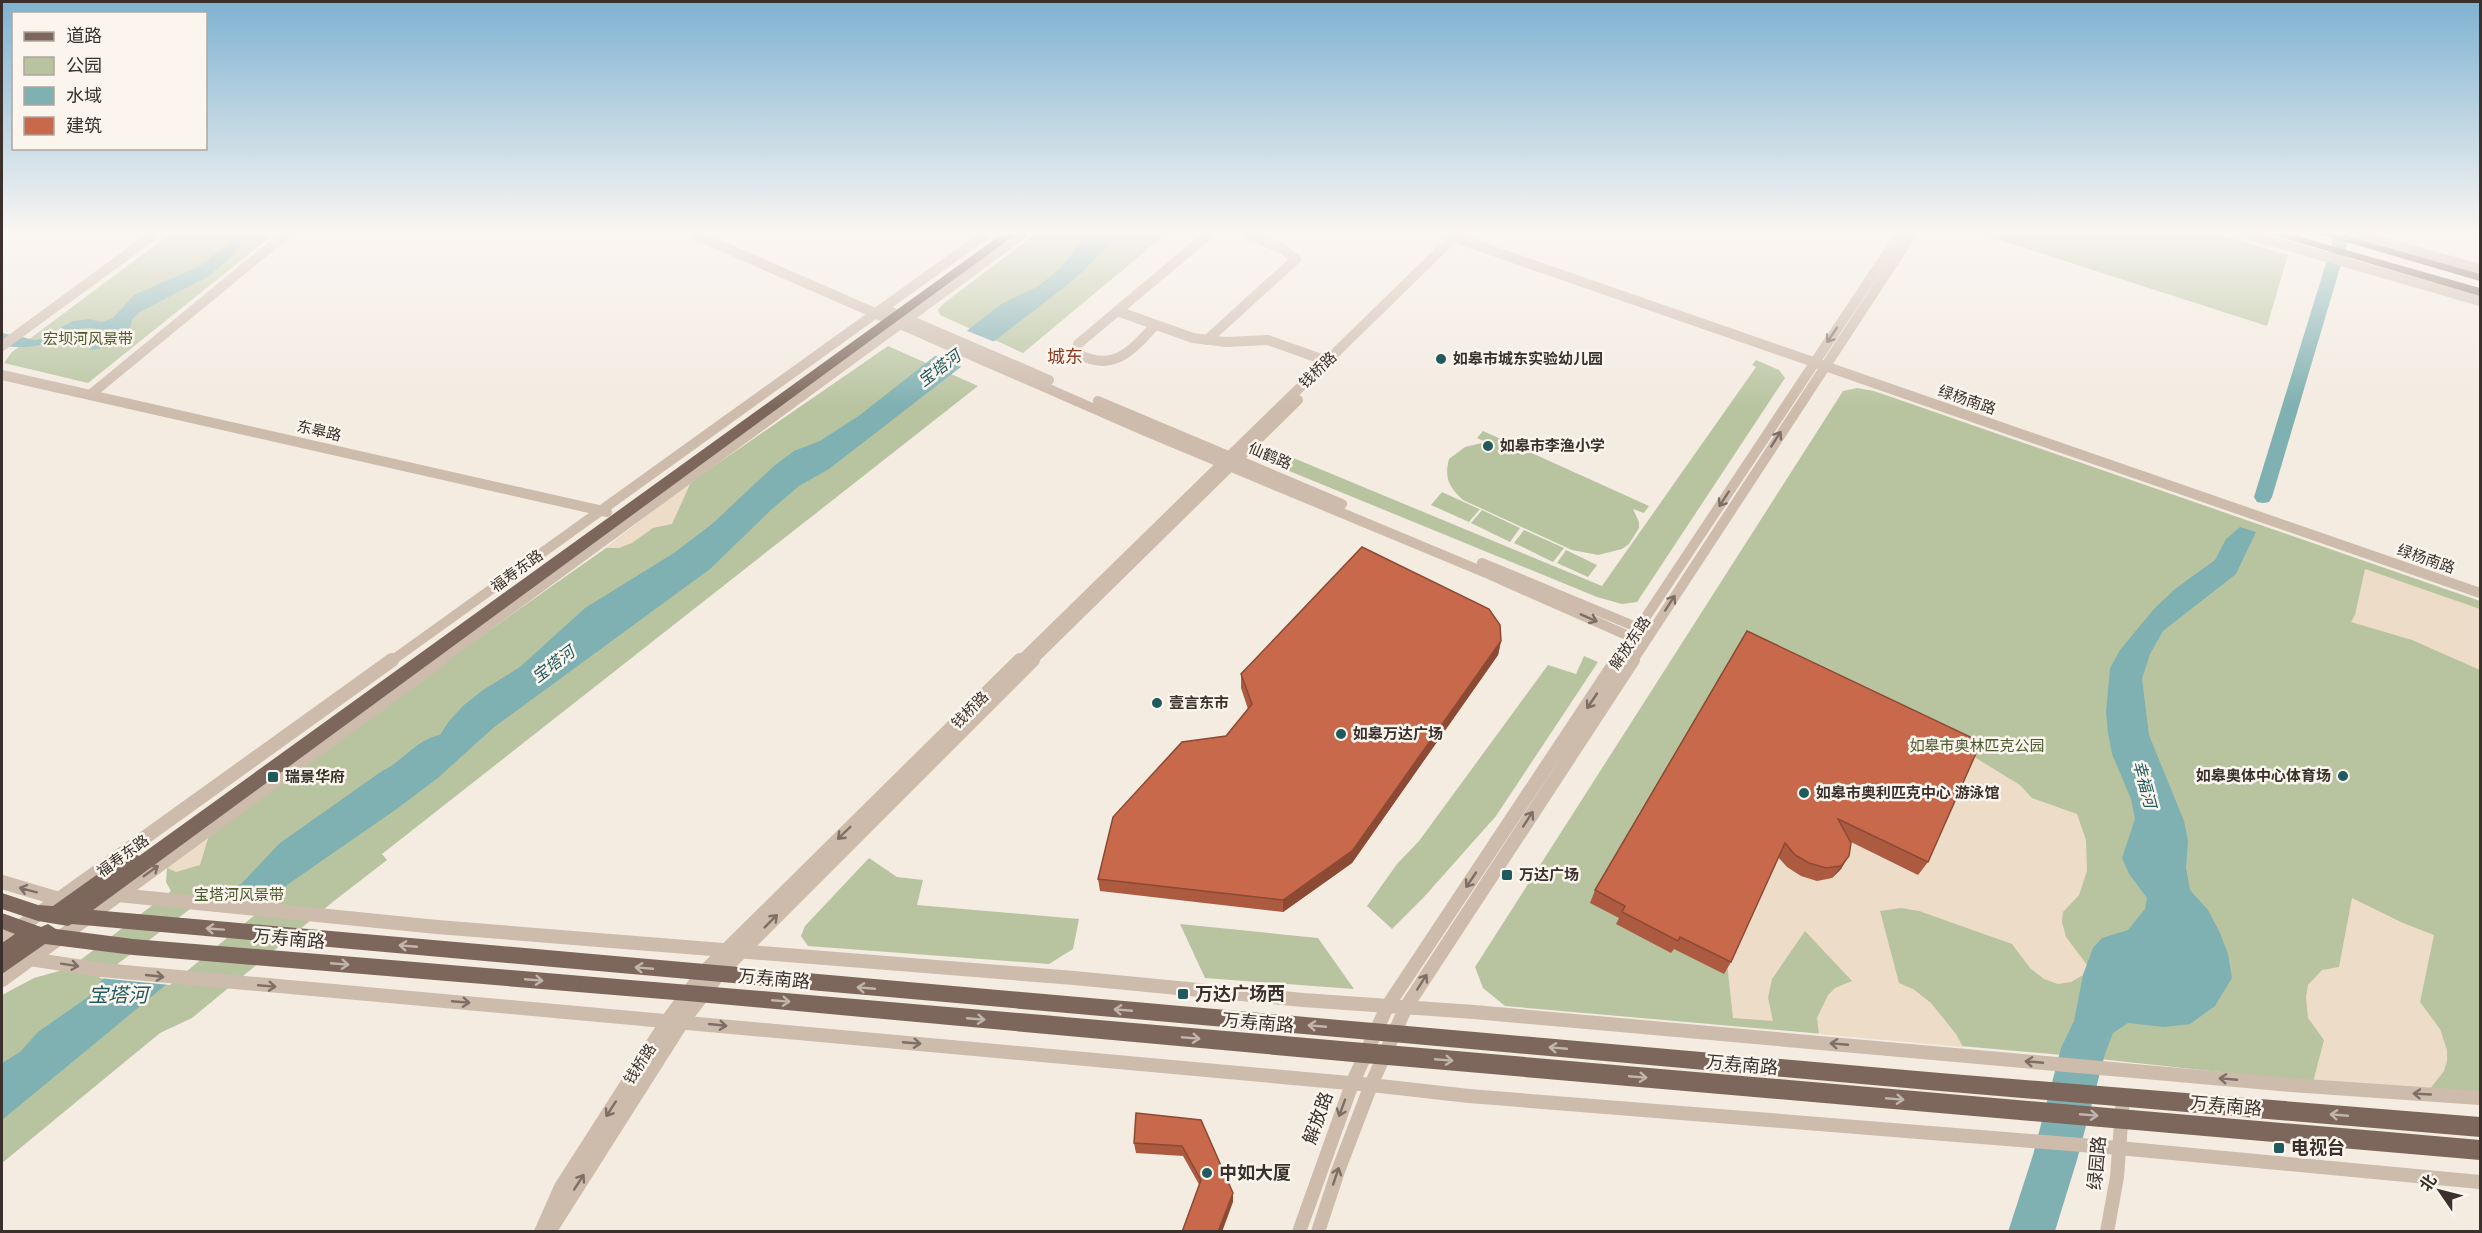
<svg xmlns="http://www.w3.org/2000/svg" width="2482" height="1233" font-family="Ubuntu,'Noto Sans SC',sans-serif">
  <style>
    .green { fill: #b8c4a0 }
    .plaza { fill: #ecdcc8 }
    .water { fill: #7fb0b2 }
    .pier { fill: #f4ebe1 }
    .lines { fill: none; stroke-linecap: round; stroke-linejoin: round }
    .river { fill: #7fb0b2; fill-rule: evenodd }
    .minor-far1 { stroke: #cdbbac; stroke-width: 10 }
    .minor { stroke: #cdbbac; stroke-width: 14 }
    .major { fill: #7d675c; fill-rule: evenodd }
    .wall { fill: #ac5a40 }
    .shaded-wall { fill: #8c4a34 }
    .building { fill: #c8694b; stroke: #8c4a34; stroke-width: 1.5 }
    .oneway { stroke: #7d6f65 }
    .oneway2 { stroke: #c2b5ac }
    .poi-dot { fill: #1f5a5e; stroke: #fbf5ee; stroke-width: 2 }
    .labels { text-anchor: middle; stroke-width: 5; stroke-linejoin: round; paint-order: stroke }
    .park-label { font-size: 15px; fill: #4a5a2e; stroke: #fbf5ee }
    .poi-label { font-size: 15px; font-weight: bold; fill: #3b302b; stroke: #fbf5ee; text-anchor: start }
    .street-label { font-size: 15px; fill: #3b302b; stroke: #fbf5ee }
    .water-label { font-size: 16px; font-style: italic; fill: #1f5a5e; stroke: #fbf5ee }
    .quarter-label { font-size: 18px; fill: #8c3b22; stroke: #fbf5ee }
    .near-street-label { font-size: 18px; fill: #3b302b; stroke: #fbf5ee }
    .near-poi-label { font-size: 18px; font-weight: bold; fill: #3b302b; stroke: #fbf5ee; text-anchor: start }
    .near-water-label { font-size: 20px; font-style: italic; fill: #1f5a5e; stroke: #fbf5ee }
  </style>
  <rect width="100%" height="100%" fill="#f4ebe1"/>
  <path class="green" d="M170,234H274L88,383L4,363L12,352Z
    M1035,234H1166L1023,353L940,315L938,310L943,304Z
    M1981,234H2219L2288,255L2267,326Z
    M888,346L978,386L382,854L387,860L334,901L192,1018L160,1033L2,1163V995L34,978L70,968L171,891L166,882L167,868L413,684L606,548L691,482Z
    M1756,360L1779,370L1785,378L1637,602L1622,604L1597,597L1277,466L1274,460V450L1602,586L1756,367L1752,365Z
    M1857,388L1874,391L2480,601V1093L2285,1079L2062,1055L1505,1006L1483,988L1475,967L1843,391Z
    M1483,431L1649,506L1644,513L1633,509L1639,522V528L1629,544L1622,549L1598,555L1572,550L1463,500C1449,487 1444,478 1449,459L1465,447L1486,442L1477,438Z
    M1442,492L1479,509H1480L1469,522L1431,505Z
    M1482,510L1520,528L1510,542L1471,523Z
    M1524,530L1564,548L1553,562L1514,543Z
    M1566,550L1597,565L1588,577L1557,563Z
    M1584,656L1598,662L1496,816L1424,897L1392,929L1367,906L1397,864L1419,841L1548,665L1576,674Z
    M869,858L897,877L923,880L917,905L1079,919L1073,949L1049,964L808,946L801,936L805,926Z
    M1180,924L1318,938L1354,989L1205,978Z"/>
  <path class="plaza" d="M691,482L672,524L653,528L632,543L619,548H606Z
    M2365,569L2480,609V670L2412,640L2351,622L2355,615Z
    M1971,755L2020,785L2032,798L2077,814L2086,840L2087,871L2079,895L2063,912L2062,922L2066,937L2087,965L2083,975L2071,982L2058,984L2044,979L2030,968L2012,944L1919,911L1901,908L1880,911L1899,983L1913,989L1931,1003L1956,1034L1963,1047L1819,1034L1817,1018L1828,995L1835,988L1852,981L1805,931L1772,979L1768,998L1773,1021L1733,1018L1727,963L1777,856L1835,842Z
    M209,835L200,865L176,872L167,868Z
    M2352,898L2403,923L2434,935L2420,1002L2440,1029L2447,1050V1061L2444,1071L2426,1094L2312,1086L2324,1040L2308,1018L2306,997L2308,985L2322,970L2339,967Z"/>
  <path class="water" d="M235,234H249L231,257L209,276L138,313L132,320L128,336L109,347L90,350L88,343L96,336L99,330C79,322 60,341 40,345C27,348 14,347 2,346V333L36,340L58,333L62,327L73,321L89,319L102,322L113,318L134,295L200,266L223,248Z
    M1087,234H1120L1076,278L829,469L799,486L772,509L710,569L493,728L439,777L398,808L287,885L2,1120V1063L20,1052L38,1032L88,997L102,980L219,891L241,884L280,843L382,771C404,761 415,740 440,735L449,721L464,705L483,690L520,667L585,608L674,553L712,524L774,466L794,451L820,441L860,415L1001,304L1037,287L1059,270Z
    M2240,527L2256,532L2236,574L2163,631L2150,654L2142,679L2149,735L2184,821L2188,841L2186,868L2190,890L2208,910L2220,933L2228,954L2232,978L2215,1006L2190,1024L2164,1027L2128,1023L2113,1033L2105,1054L2077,1160L2055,1231L2008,1232L2033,1155L2061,1048L2074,1021L2083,975L2093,948L2102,938L2128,930L2145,909L2147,898L2129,874L2122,858L2135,819L2131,799L2112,754L2108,733L2106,712L2110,668L2120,650L2154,609L2175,589L2215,560L2226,539Z"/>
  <path class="pier" d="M965,330L995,342L964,368L934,355Z
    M210,894L274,899L170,985L99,978Z"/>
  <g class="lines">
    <path class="river" d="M2335,234H2350L2272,497L2269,502L2263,503L2257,502L2254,497Z"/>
    <path class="minor-far1" d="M694,234L1145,431L1486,573L1640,641
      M1444,234L2480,593
      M2247,234L2480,301
      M2355,234L2480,269
      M1117,311L1193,338L1226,342L1268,340L1327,361
      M877,313L891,312L1049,380
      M1154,326C1132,352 1111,373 1077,353L1078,344L1209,234
      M1207,340L1296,259L1281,248L1247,234
      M2,346L155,234
      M2,375L607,512
      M90,395L286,234
      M1098,401L1342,504
      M1482,563L1646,631
      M390,662L986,234
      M438,662L1023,234
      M1019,662L1457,234
      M1031,662L1298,400
      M1616,662L1900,234
      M1632,662L1912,234"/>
    <path class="minor" d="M2,882L59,899H80
      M97,898L118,895L437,927L1074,978L1303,1000L1474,1012L2291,1085L2480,1098
      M2,940L392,660
      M2,941L12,945L30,959L102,970L1371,1085L1469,1096L2119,1148L2480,1182
      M2,980L440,660
      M541,1232L561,1187L668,1020L702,974L1020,660
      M549,1232L683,1021L718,975L1033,660
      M1299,1232L1352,1084L1387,1007L1617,660
      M1318,1232L1338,1171L1371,1085L1406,1007L1633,660
      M2107,1232L2117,1177L2123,1096"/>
    <path class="major" d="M1002,234H1016L93,910L1940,1073L2480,1117V1137L1940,1091L72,924L68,926L38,921L2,909V893L38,905L53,906L126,854L132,851L139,856Z
      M2270,234H2290L2480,288V296Z
      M2319,234H2339L2480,274V281Z
      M2,913L41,927L48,924L56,929L133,939C916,1002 1698,1073 2480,1140V1160L1364,1063L687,1001L133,955L45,944L2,974V943L15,934L2,929Z"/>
  </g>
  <path class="wall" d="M1747,631L1928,862L1918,875L1851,842L1841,869L1832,878L1817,881L1801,876L1787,867L1778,857L1731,962L1724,974L1674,949L1671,953L1616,924L1619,918L1590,903L1595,890Z
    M1501,641L1498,655L1352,863L1283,912L1100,891L1098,879L1226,736L1248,709L1241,688V674Z
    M1201,1120L1233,1202L1200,1186L1183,1156L1136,1153L1134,1143Z"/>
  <path class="shaded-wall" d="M1501,641L1498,655L1352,863L1283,912V900Z
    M1849,856L1841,869L1832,878L1841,866Z
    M1233,1193V1202L1222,1232H1218Z"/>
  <path class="building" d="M1362,547L1489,609L1500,625L1501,641L1353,850L1283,900L1098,879L1113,817L1182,742L1226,736L1252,704L1241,674Z
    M1747,631L1981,742L1928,862L1838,819L1851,843L1849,856L1841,866L1826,868L1809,863L1795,855L1785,843L1731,962L1680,937L1678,941L1622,912L1625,906L1595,890Z
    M1136,1113L1201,1120L1233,1193L1218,1232H1182L1201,1180L1182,1146L1134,1143Z"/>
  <defs><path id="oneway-shaft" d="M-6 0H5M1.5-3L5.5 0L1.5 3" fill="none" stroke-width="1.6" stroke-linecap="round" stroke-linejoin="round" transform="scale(1.5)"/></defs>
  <g class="oneway">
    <use href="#oneway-shaft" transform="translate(1832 335) rotate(124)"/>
    <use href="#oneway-shaft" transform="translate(1776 439) rotate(-57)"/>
    <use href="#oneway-shaft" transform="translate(1724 499) rotate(123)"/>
    <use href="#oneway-shaft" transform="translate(1670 603) rotate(-57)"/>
    <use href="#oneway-shaft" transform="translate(1589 618) rotate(24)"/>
    <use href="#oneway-shaft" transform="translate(1592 701) rotate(124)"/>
    <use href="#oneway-shaft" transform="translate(1528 819) rotate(-57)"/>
    <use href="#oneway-shaft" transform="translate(844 833) rotate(136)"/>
    <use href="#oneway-shaft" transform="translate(151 871) rotate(-36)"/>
    <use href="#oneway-shaft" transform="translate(1471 880) rotate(124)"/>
    <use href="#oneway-shaft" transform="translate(28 890) rotate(-165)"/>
    <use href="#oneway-shaft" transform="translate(771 921) rotate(-45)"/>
    <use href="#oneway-shaft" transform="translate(70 965) rotate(9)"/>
    <use href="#oneway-shaft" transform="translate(155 976) rotate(6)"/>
    <use href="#oneway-shaft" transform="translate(1422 982) rotate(-57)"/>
    <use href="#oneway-shaft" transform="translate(267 986) rotate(5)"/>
    <use href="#oneway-shaft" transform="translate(461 1002) rotate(5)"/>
    <use href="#oneway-shaft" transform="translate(718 1025) rotate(6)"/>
    <use href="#oneway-shaft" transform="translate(912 1043) rotate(5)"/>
    <use href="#oneway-shaft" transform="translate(1839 1044) rotate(-175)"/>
    <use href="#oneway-shaft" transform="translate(2034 1062) rotate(-175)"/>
    <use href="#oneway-shaft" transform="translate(2228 1079) rotate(-175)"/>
    <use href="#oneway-shaft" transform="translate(2422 1094) rotate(-177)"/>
    <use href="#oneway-shaft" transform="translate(1342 1108) rotate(110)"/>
    <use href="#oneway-shaft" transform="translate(611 1109) rotate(123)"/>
    <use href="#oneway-shaft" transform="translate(1336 1176) rotate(-71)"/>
    <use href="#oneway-shaft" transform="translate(579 1182) rotate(-57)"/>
  </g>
  <g class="oneway2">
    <use href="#oneway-shaft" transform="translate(215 929) rotate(-176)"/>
    <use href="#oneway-shaft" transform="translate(408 946) rotate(-175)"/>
    <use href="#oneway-shaft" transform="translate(340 964) rotate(5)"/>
    <use href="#oneway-shaft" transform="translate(644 968) rotate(-175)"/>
    <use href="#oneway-shaft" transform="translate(534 980) rotate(5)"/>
    <use href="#oneway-shaft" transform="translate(866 988) rotate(-175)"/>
    <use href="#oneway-shaft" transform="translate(781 1001) rotate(5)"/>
    <use href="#oneway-shaft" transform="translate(1123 1010) rotate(-175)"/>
    <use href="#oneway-shaft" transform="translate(976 1019) rotate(5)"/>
    <use href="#oneway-shaft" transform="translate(1317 1026) rotate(-175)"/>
    <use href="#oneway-shaft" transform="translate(1191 1038) rotate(5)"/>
    <use href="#oneway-shaft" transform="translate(1558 1048) rotate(-175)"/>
    <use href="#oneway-shaft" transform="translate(1444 1060) rotate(5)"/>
    <use href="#oneway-shaft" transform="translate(1638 1077) rotate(5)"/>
    <use href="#oneway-shaft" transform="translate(1895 1099) rotate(5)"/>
    <use href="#oneway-shaft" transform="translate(2089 1115) rotate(5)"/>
    <use href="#oneway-shaft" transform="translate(2339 1115) rotate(-175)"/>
  </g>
  <linearGradient id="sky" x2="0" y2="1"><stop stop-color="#7eb2d2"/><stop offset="0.57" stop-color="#faf6f2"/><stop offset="1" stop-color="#faf6f2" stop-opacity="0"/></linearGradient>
  <rect width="2482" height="407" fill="url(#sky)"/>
  <g class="poi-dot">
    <circle cx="1441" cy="359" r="6"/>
    <circle cx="1488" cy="446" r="6"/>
    <circle cx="1157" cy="703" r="6"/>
    <circle cx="1341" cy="734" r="6"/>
    <circle cx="2343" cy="776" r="6"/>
    <rect x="267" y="771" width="12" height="12" rx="3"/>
    <circle cx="1804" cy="793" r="6"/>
    <rect x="1501" y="869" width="12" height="12" rx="3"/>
    <rect x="1177" y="988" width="12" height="12" rx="3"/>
    <rect x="2273" y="1142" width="12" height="12" rx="3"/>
    <circle cx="1207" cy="1173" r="6"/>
  </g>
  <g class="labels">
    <g class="park-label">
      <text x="88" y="344">宏坝河风景带</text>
      <text x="1977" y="751">如皋市奥林匹克公园</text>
      <text x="239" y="900">宝塔河风景带</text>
    </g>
    <g class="poi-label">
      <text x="1453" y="364">如皋市城东实验幼儿园</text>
      <text x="1500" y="451">如皋市李渔小学</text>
      <text x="1169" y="708">壹言东市</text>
      <text x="1353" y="739">如皋万达广场</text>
      <text x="2331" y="781" text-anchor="end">如皋奥体中心体育场</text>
      <text x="285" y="782">瑞景华府</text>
      <text x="1816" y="798">如皋市奥利匹克中心 游泳馆</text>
      <text x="1519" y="880">万达广场</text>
    </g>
    <g class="street-label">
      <text transform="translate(1318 370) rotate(-44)" y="5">钱桥路</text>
      <text transform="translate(1967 400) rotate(19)" y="5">绿杨南路</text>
      <text transform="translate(319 431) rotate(13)" y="5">东皋路</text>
      <text transform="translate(1270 456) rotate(23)" y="5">仙鹤路</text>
      <text transform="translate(2426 559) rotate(19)" y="5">绿杨南路</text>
      <text transform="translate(517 571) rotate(-36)" y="5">福寿东路</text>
      <text transform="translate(1630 643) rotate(-56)" y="5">解放东路</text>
      <text transform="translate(970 710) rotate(-45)" y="5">钱桥路</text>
      <text transform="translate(123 856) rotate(-36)" y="5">福寿东路</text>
      <text transform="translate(640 1064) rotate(-57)" y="5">钱桥路</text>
    </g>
    <g class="water-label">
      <text transform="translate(939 368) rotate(-37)" y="6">宝塔河</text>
      <text transform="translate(553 664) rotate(-37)" y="6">宝塔河</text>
      <text transform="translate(2145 784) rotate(75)" y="6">幸福河</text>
    </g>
    <g class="quarter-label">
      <text x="1065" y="363">城东</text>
    </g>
    <g class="near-street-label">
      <text transform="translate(289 939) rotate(5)" y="6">万寿南路</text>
      <text transform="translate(774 979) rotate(5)" y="6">万寿南路</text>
      <text transform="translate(1258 1023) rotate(5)" y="6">万寿南路</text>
      <text transform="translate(1742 1065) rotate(5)" y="6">万寿南路</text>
      <text transform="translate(2226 1106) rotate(5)" y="6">万寿南路</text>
      <text transform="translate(1318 1118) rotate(-70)" y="6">解放路</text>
      <text transform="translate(2097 1163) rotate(-85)" y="6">绿园路</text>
    </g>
    <g class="near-poi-label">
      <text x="1195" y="1000">万达广场西</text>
      <text x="2291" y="1154">电视台</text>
      <text x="1219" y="1179">中如大厦</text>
    </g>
    <g class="near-water-label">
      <text x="118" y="1002">宝塔河</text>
    </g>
  </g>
  <rect width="2482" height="1233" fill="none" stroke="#3b302b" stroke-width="6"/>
  <rect x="12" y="12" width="195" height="138" fill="#fbf5ee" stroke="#aea6a0" stroke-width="1.5"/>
  <rect x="24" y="32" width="30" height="9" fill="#7d675c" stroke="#aea6a0" stroke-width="1.5"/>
  <text x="66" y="42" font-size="18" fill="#3b302b">道路</text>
  <rect x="24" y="57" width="30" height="18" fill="#b8c4a0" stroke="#aea6a0" stroke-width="1.5"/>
  <text x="66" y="72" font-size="18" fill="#3b302b">公园</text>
  <rect x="24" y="87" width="30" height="18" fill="#7fb0b2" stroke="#aea6a0" stroke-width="1.5"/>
  <text x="66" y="102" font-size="18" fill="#3b302b">水域</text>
  <rect x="24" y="117" width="30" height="18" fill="#c8694b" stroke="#aea6a0" stroke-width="1.5"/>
  <text x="66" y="132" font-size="18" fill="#3b302b">建筑</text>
  <g transform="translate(2440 1191) rotate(305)" stroke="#fbf5ee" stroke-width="4.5" paint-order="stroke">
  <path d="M0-4.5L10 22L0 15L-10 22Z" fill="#3b302b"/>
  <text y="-9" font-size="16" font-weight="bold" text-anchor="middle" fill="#3b302b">北</text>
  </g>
</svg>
